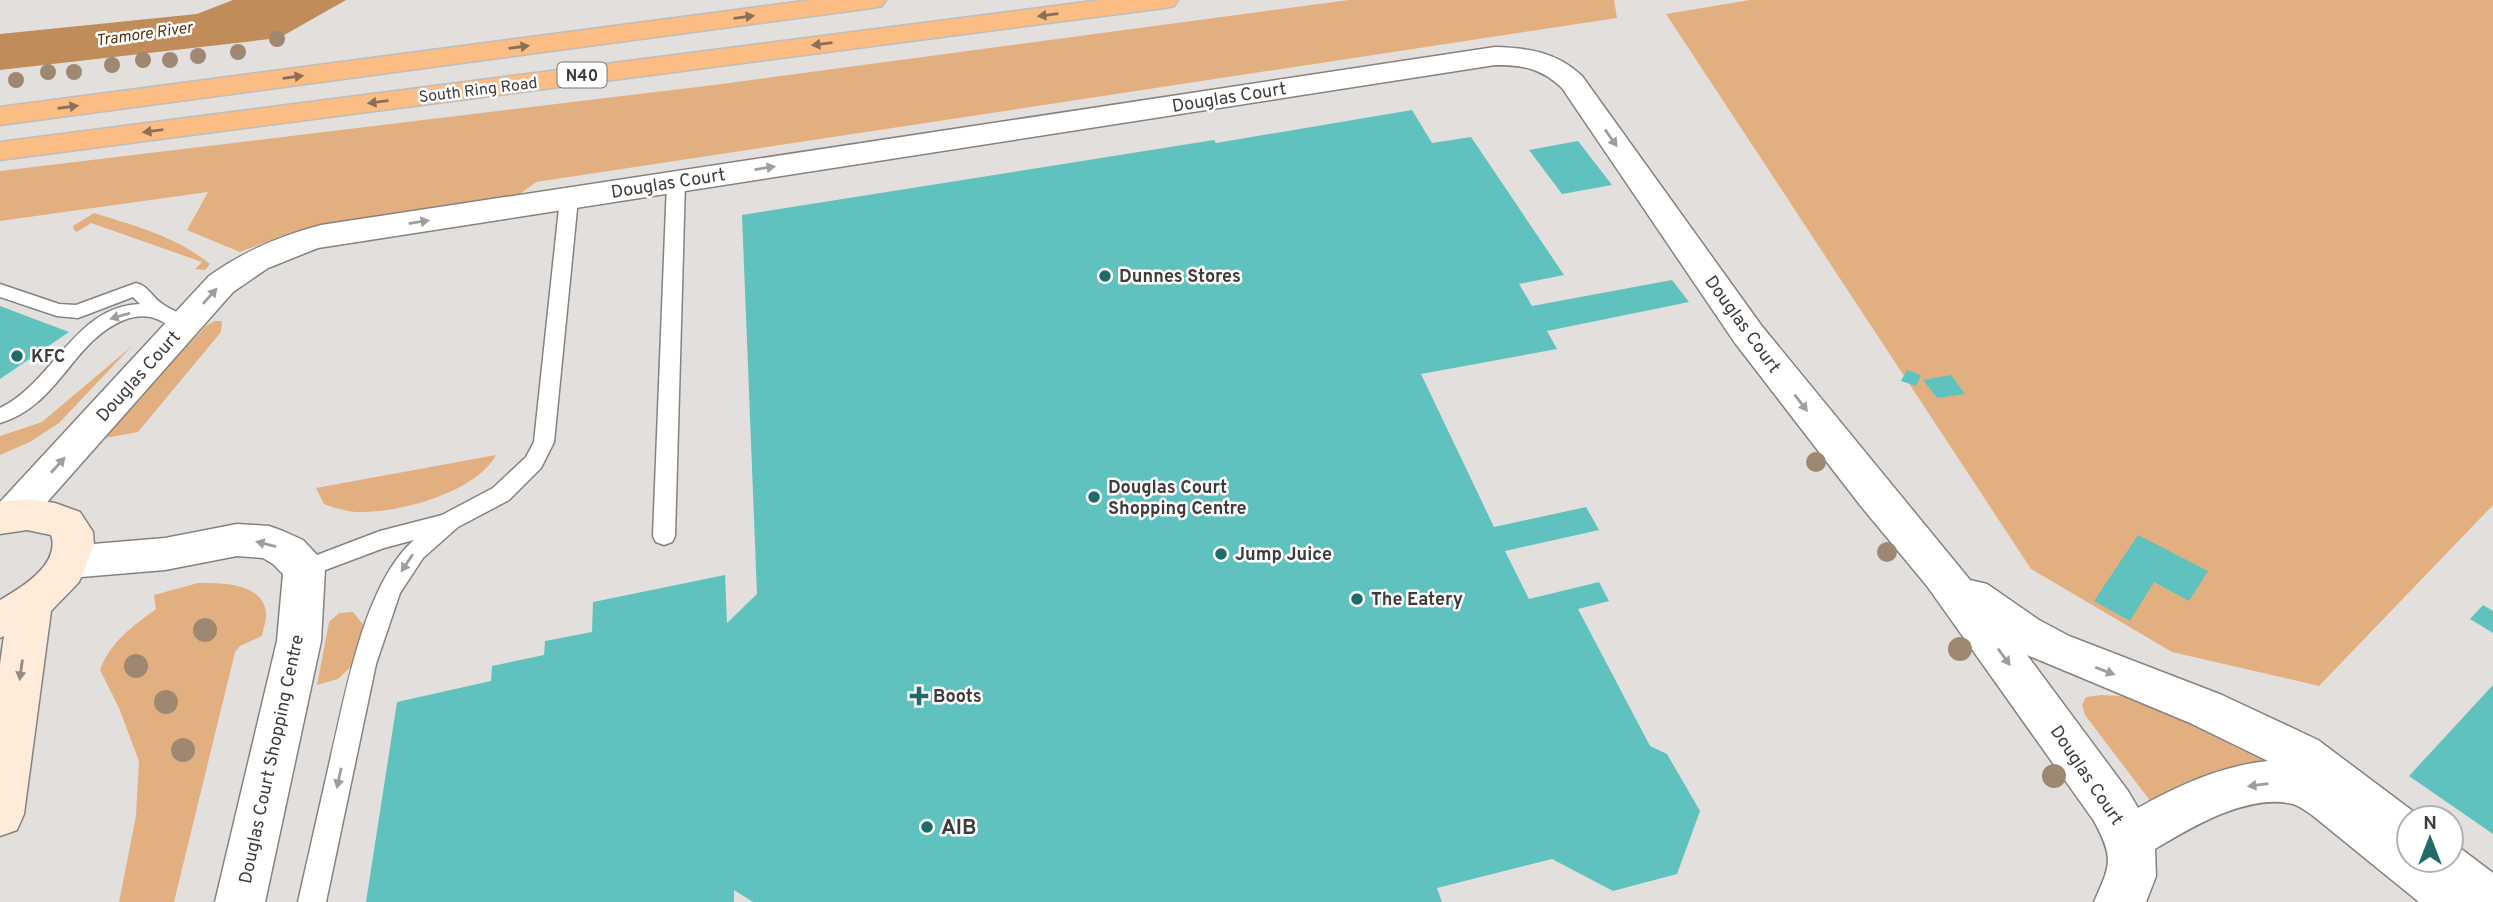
<svg xmlns="http://www.w3.org/2000/svg" width="2493" height="902" font-family="Overpass,sans-serif">
  <style>
    .green { fill: #e2b080 }
    .water { fill: #c08c5a }
    .building { fill: #60c2be }
    .lines { fill: none; stroke-linecap: round; stroke-linejoin: round }
    .lane-casing { stroke: #86827f; stroke-width: 3 }
    .street-casing { stroke: #86827f; stroke-width: 3 }
    .secondary-casing { stroke: #86827f; stroke-width: 3 }
    .highway-casing { stroke: #bdbdbc; stroke-width: 3 }
    .lane { fill: #fff; fill-rule: evenodd }
    .street { fill: #fff; fill-rule: evenodd }
    .secondary { fill: #feebda; fill-rule: evenodd }
    .highway { fill: #fbbd83; fill-rule: evenodd }
    .tree { fill: #9e8872 }
    .oneway { fill: #8a7058 }
    .oneway2 { fill: #9e9e9d }
    .oneway3 { fill: #948b83 }
    .poi-dot { fill: #1f6b68; stroke: #fff; stroke-width: 2.5 }
    .labels { text-anchor: middle; stroke-width: 5; stroke-linejoin: round; paint-order: stroke }
    .far-water-label { font-size: 16px; font-style: italic; fill: #59350d; stroke: #fff }
    .shield { fill: #fff; stroke: #787676; stroke-width: 2 }
    .shield-label { font-size: 16px; font-weight: bold; fill: #3e3c3b }
    .far-street-label { font-size: 16px; fill: #3e3c3b; stroke: #fff }
    .street-label { font-size: 18px; fill: #3e3c3b; stroke: #fff }
    .poi-label { font-size: 18px; font-weight: bold; fill: #3e3c3b; stroke: #fff; text-anchor: start }
    .near-poi-label { font-size: 21px; font-weight: bold; fill: #3e3c3b; stroke: #fff; text-anchor: start }
  </style>
  <rect width="100%" height="100%" fill="#e3dfdc"/>
  <path class="green" d="M1349,0H1614L1617,18L536,182L512,200L290,233L240,252L187,230L208,192L0,221V171L714,85Z
    M1750,0H2493V505L2319,686L2172,652L2031,569L1666,14Z
    M94,213C136,226 177,237 210,264L205,270L195,269L202,262L91,223L77,232L74,230L73,226Z
    M215,321H222L221,332L138,432L100,439L206,326Z
    M132,346L59,423L30,442L0,455V436L42,422Z
    M496,455C476,493 396,514 356,512C345,511 334,508 324,504L316,488Z
    M198,583C220,583 263,582 266,613C267,620 263,629 262,636L240,646L235,652L174,902H119L136,816L139,761L119,708L100,670C110,642 133,626 156,609L154,595Z
    M353,612L377,642L338,679L317,685L329,622L339,613Z
    M2101,695L2142,697L2283,766C2230,771 2196,769 2151,802L2085,715L2082,705L2086,697Z"/>
  <path class="water" d="M233,0H346L279,38L0,70V34L197,14Z"/>
  <path class="building" d="M1412,110L1432,143L1471,137L1564,275L1519,284L1532,306L1672,280L1689,302L1547,331L1557,349L1421,374L1494,527L1586,507L1599,530L1505,551L1529,599L1599,582L1609,601L1578,609L1650,746L1667,754L1700,811L1677,874L1613,891L1552,859L1437,888L1442,902H753L734,890V902H366L397,702L491,681L492,666L544,655L545,641L592,632L593,602L725,575L727,623L757,594L742,215L1214,140L1216,143Z
    M1578,141L1612,185L1562,194L1529,150Z
    M0,306L69,332L0,379Z
    M1907,370L1921,375L1916,386L1901,381Z
    M1951,375L1965,394L1937,398L1923,380Z
    M2138,535L2208,571L2189,601L2154,582L2130,621L2094,601Z
    M2483,605L2493,611V633L2470,619Z
    M2493,685V834L2409,776Z"/>
  <g class="lines">
    <defs>
      <path id="lane" d="M676,177L685,182L675,536L672,542L664,545L656,542L653,536L667,182Z
        M569,194L578,199L554,442L541,468L509,500L458,527L423,558L400,593L376,664L326,902H298C309,853 320,805 331,756C346,693 364,584 414,540L384,548L304,578L296,575L293,569L296,563L380,531L442,515L493,488L526,457L534,442L560,199Z
        M136,283C149,286 153,299 164,305C174,312 186,314 194,325L191,330C170,335 159,306 124,320C72,341 59,406 0,423V408C53,383 75,306 140,304L133,297L78,318L57,316L0,297V284L59,304L76,305Z"/>
      <path id="street" d="M1495,47C1529,48 1557,52 1582,76L1761,325L1970,580L1987,584L2039,620L2069,636L2222,695L2318,740L2422,818H2409V860H2451V844L2460,848L2493,873V902H2419L2312,815C2307,812 2300,806 2293,804C2248,793 2192,827 2155,849L2156,876L2146,902H2094C2110,865 2115,860 2094,821L1927,586L1860,505L1735,343L1562,88C1541,68 1523,65 1495,65L318,248L268,268L233,292L26,526L12,531L0,527V502L209,276C244,251 280,236 321,225ZM2027,655L2190,723L2268,761C2221,766 2179,785 2138,808L2128,791Z
        M237,524L269,526L283,531L303,540L319,557L325,569L321,641L265,902H215L277,641L283,574L273,564L263,558L237,556L165,570L69,578L54,574L48,562L54,550L69,546L165,538Z"/>
      <path id="secondary" d="M27,499L55,503L80,512L93,532L94,545L79,582L51,611L24,814L17,830L0,836V664L4,636L0,638V600C21,588 61,564 51,535L27,530L0,534V502Z"/>
      <path id="highway" d="M811,0H886L882,6L872,8L0,125V107Z
        M1101,0H1178L1174,6L1164,8L0,160V142Z"/>
    </defs>
    <use href="#lane" class="lane-casing"/>
    <use href="#street" class="street-casing"/>
    <use href="#secondary" class="secondary-casing"/>
    <use href="#highway" class="highway-casing"/>
    <use href="#lane" class="lane"/>
    <use href="#street" class="street"/>
    <use href="#secondary" class="secondary"/>
    <use href="#highway" class="highway"/>
  </g>
  <g class="tree">
    <circle cx="277" cy="39" r="8"/>
    <circle cx="238" cy="52" r="8"/>
    <circle cx="198" cy="56" r="8"/>
    <circle cx="143" cy="60" r="8"/>
    <circle cx="170" cy="60" r="8"/>
    <circle cx="112" cy="65" r="8"/>
    <circle cx="48" cy="72" r="8"/>
    <circle cx="74" cy="72" r="8"/>
    <circle cx="16" cy="80" r="8"/>
    <circle cx="1816" cy="462" r="10"/>
    <circle cx="1887" cy="552" r="10"/>
    <circle cx="205" cy="630" r="12"/>
    <circle cx="1960" cy="649" r="12"/>
    <circle cx="136" cy="666" r="12"/>
    <circle cx="166" cy="702" r="12"/>
    <circle cx="183" cy="750" r="12"/>
    <circle cx="2054" cy="776" r="12"/>
  </g>
  <defs><path id="oneway-solid" d="M-6-.8H1V-3.2L6.5 0L1 3.2V.8H-6Z" transform="scale(1.75)"/></defs>
  <g class="oneway">
    <use href="#oneway-solid" transform="translate(1048 15) rotate(173)"/>
    <use href="#oneway-solid" transform="translate(744 17) rotate(-7)"/>
    <use href="#oneway-solid" transform="translate(822 44) rotate(173)"/>
    <use href="#oneway-solid" transform="translate(519 47) rotate(-8)"/>
    <use href="#oneway-solid" transform="translate(293 77) rotate(-8)"/>
    <use href="#oneway-solid" transform="translate(378 102) rotate(173)"/>
    <use href="#oneway-solid" transform="translate(68 107) rotate(-8)"/>
    <use href="#oneway-solid" transform="translate(153 131) rotate(173)"/>
  </g>
  <g class="oneway2">
    <use href="#oneway-solid" transform="translate(1611 138) rotate(55)"/>
    <use href="#oneway-solid" transform="translate(765 168) rotate(-9)"/>
    <use href="#oneway-solid" transform="translate(419 222) rotate(-9)"/>
    <use href="#oneway-solid" transform="translate(210 296) rotate(-48)"/>
    <use href="#oneway-solid" transform="translate(120 316) rotate(164)"/>
    <use href="#oneway-solid" transform="translate(1801 403) rotate(52)"/>
    <use href="#oneway-solid" transform="translate(58 465) rotate(-48)"/>
    <use href="#oneway-solid" transform="translate(266 544) rotate(-166)"/>
    <use href="#oneway-solid" transform="translate(407 563) rotate(124)"/>
    <use href="#oneway-solid" transform="translate(2004 657) rotate(54)"/>
    <use href="#oneway-solid" transform="translate(2105 671) rotate(21)"/>
    <use href="#oneway-solid" transform="translate(339 778) rotate(102)"/>
    <use href="#oneway-solid" transform="translate(2258 785) rotate(173)"/>
  </g>
  <use class="oneway3" href="#oneway-solid" transform="translate(21 670) rotate(98)"/>
  <g class="poi-dot">
    <circle cx="1105" cy="276" r="7"/>
    <circle cx="17" cy="356" r="7"/>
    <circle cx="1094" cy="497" r="7"/>
    <circle cx="1221" cy="554" r="7"/>
    <circle cx="1357" cy="599" r="7"/>
    <path d="M915.5 685.5h7v7h7v7h-7v7h-7v-7h-7v-7h7z"/>
    <circle cx="927" cy="827" r="7"/>
  </g>
  <g class="labels">
    <g class="far-water-label">
      <text transform="translate(144 33) rotate(-8)" y="6">Tramore River</text>
    </g>
    <rect class="shield" x="557.5" y="62.5" width="49" height="25" rx="5"/>
    <g class="shield-label">
      <text x="582" y="81">N40</text>
    </g>
    <g class="far-street-label">
      <text transform="translate(478 89) rotate(-7)" y="6">South Ring Road</text>
    </g>
    <g class="street-label">
      <text transform="translate(1229 97) rotate(-9)" y="6">Douglas Court</text>
      <text transform="translate(668 183) rotate(-9)" y="6">Douglas Court</text>
      <text transform="translate(1743 324) rotate(54)" y="6">Douglas Court</text>
      <text transform="translate(138 376) rotate(-48)" y="6">Douglas Court</text>
      <text transform="translate(271 759) rotate(-78)" y="6">Douglas Court Shopping Centre</text>
      <text transform="translate(2087 775) rotate(56)" y="6">Douglas Court</text>
    </g>
    <g class="poi-label">
      <text x="1119" y="282">Dunnes Stores</text>
      <text x="31" y="362">KFC</text>
      <text x="1108" y="493">Douglas Court<tspan x="1108" dy="21">Shopping Centre</tspan></text>
      <text x="1235" y="560">Jump Juice</text>
      <text x="1371" y="605">The Eatery</text>
      <text x="933" y="702">Boots</text>
    </g>
    <g class="near-poi-label">
      <text x="941" y="834">AIB</text>
    </g>
  </g>
  <g transform="translate(2430 839)"><circle r="33" fill="#ffffff" stroke="#b2b1b1" stroke-width="2"/>
  <path d="M0-5L12 26L0 18L-12 26Z" fill="#1f6b68"/>
  <text y="-10" font-size="19" font-weight="bold" text-anchor="middle" fill="#3e3c3b">N</text>
  </g>
</svg>
